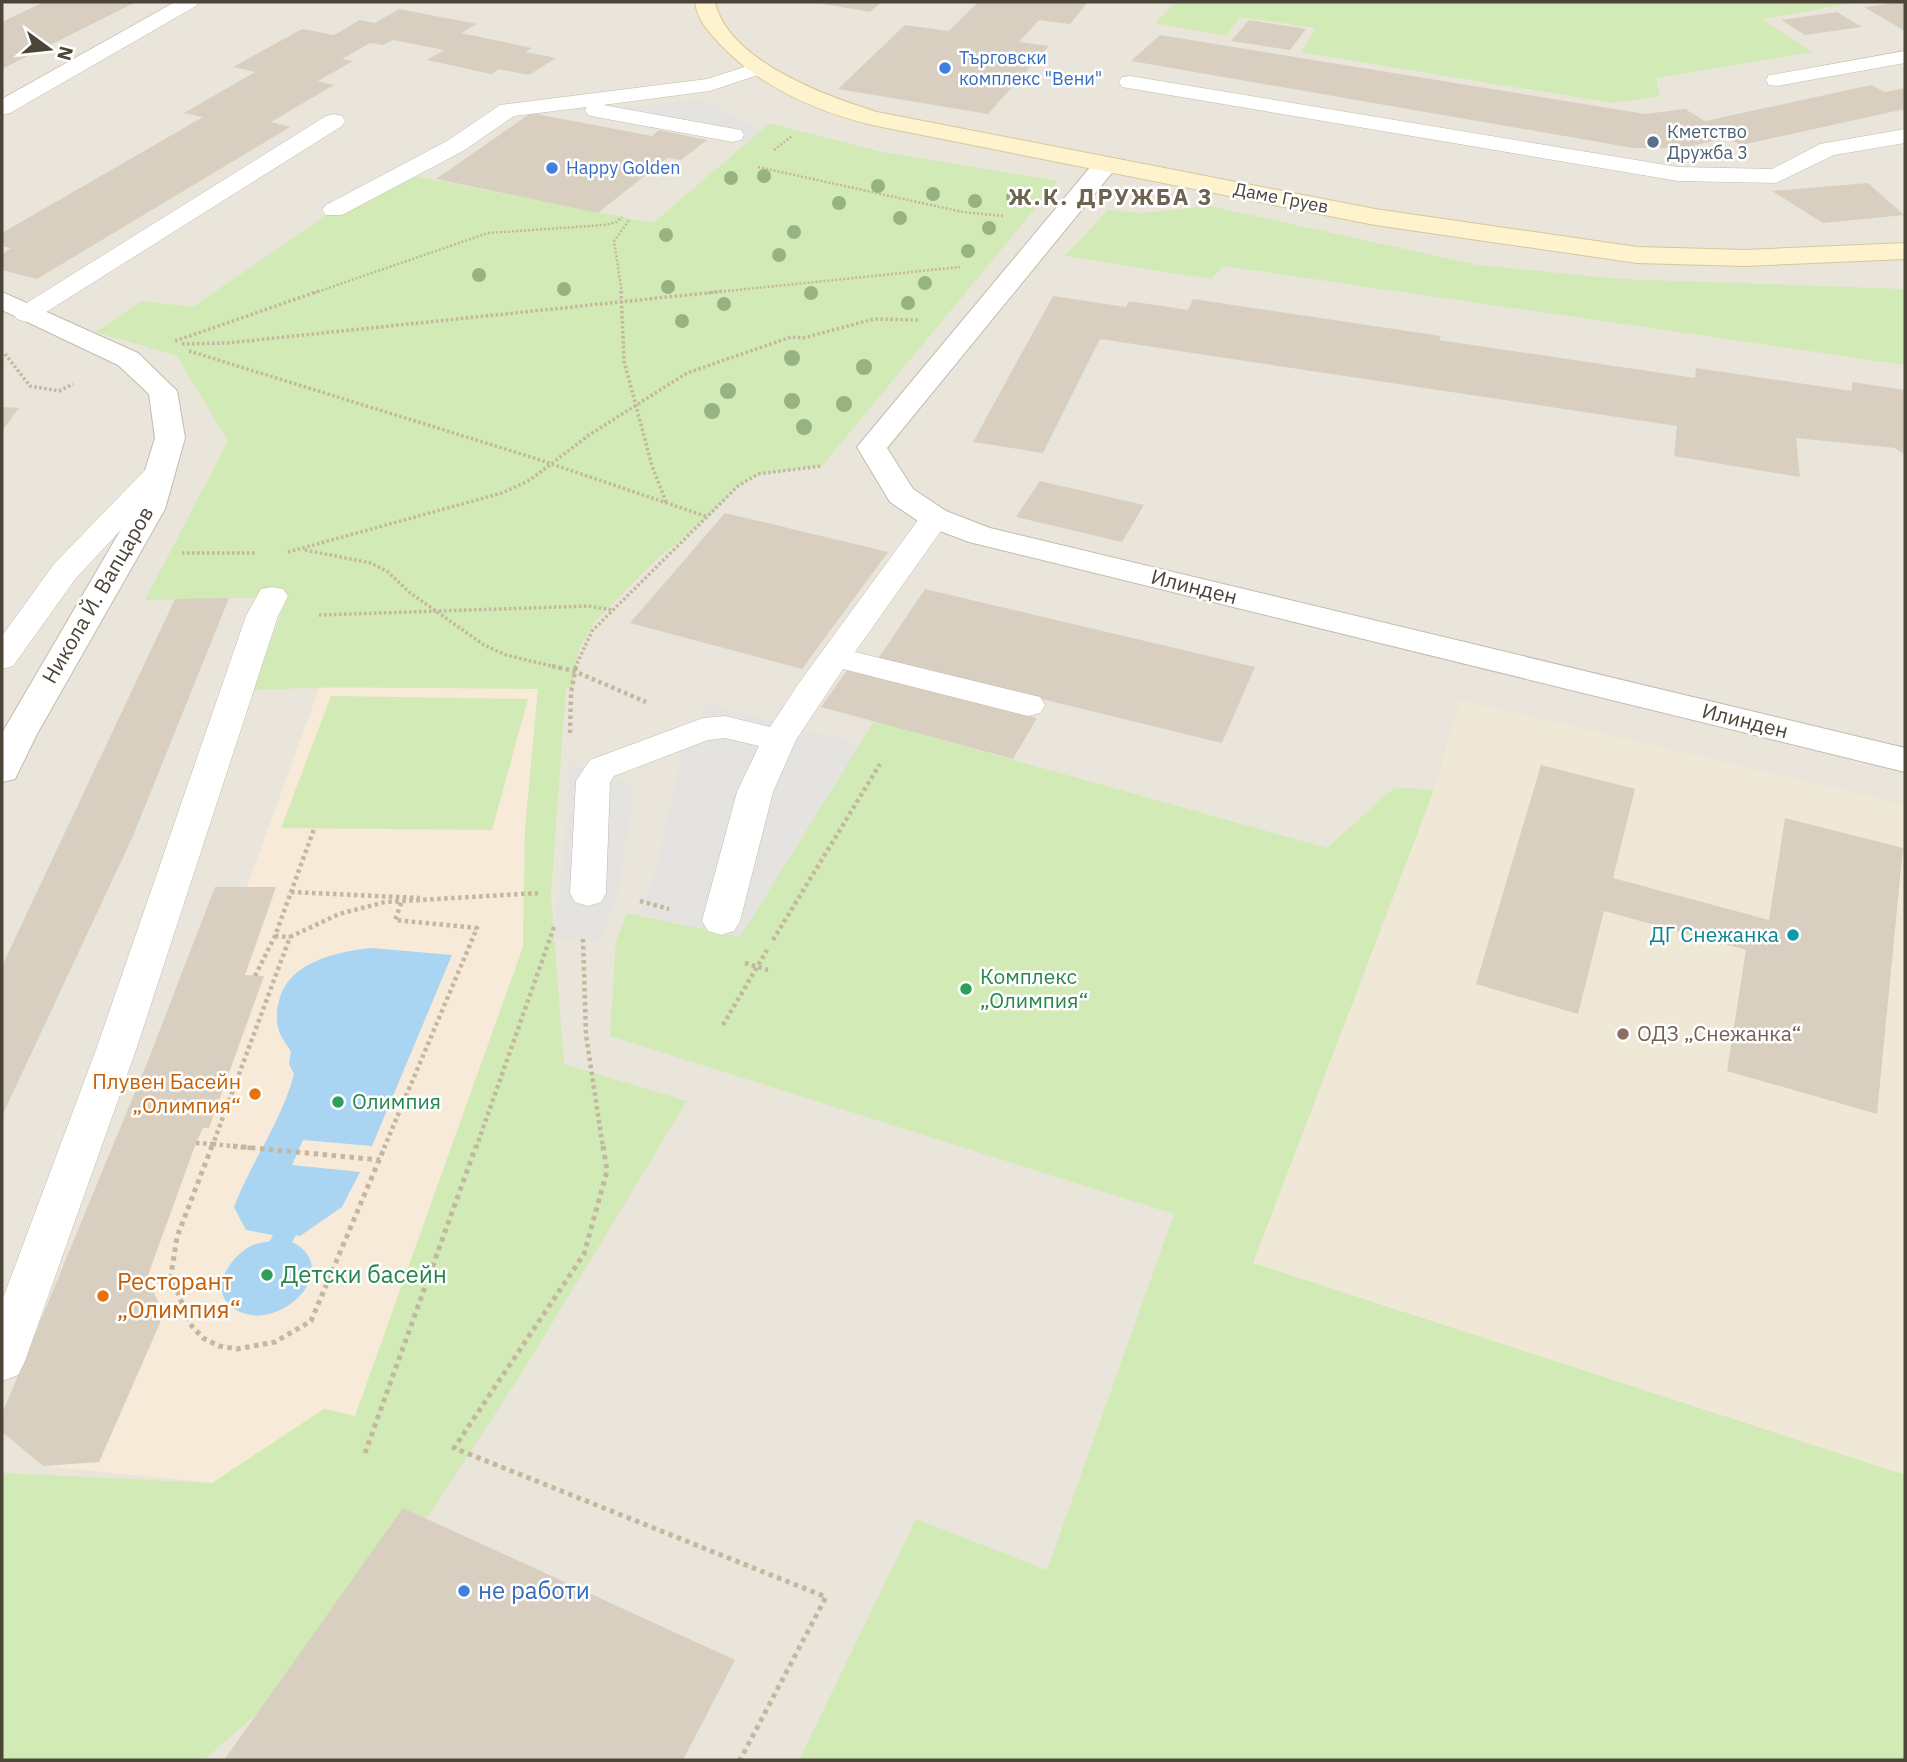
<svg xmlns="http://www.w3.org/2000/svg" width="1907" height="1762" font-family="'IBM Plex Sans',sans-serif">
  <style>
    .residential { fill: #eae5da }
    .commercial { fill: #f7ead8 }
    .education { fill: #efe8d6 }
    .green { fill: #d2eab5 }
    .parking { fill: #e5e3e0 }
    .water { fill: #a9d4f2 }
    .building { fill: #d8cfc1 }
    .lines { fill: none; stroke-linecap: round; stroke-linejoin: round }
    .service-casing { stroke: #c2bbae; stroke-width: 1 }
    .minor-casing { stroke: #c2bbae; stroke-width: 2 }
    .secondary-casing { stroke: #d6c79b; stroke-width: 2 }
    .path-far3 { stroke: #c4b79f; stroke-width: 2.5; stroke-dasharray: 2 2; stroke-linecap: butt }
    .path-far2 { stroke: #c4b79f; stroke-width: 3.5; stroke-dasharray: 2.5 2.5; stroke-linecap: butt }
    .path-far1 { stroke: #c4b79f; stroke-width: 4.5; stroke-dasharray: 3.5 3.5; stroke-linecap: butt }
    .path { stroke: #c4b79f; stroke-width: 5; stroke-dasharray: 4.5 4.5; stroke-linecap: butt }
    .service { fill: #fff; fill-rule: evenodd }
    .minor { fill: #fff; fill-rule: evenodd }
    .secondary { fill: #fff3cd; fill-rule: evenodd }
    .tree { fill: #97b381 }
    .shop-dot { fill: #3f7fe0; stroke: #fff; stroke-width: 2.5 }
    .service-dot { fill: #5c6f8a; stroke: #fff; stroke-width: 2.5 }
    .culture-dot { fill: #0f9aa8; stroke: #fff; stroke-width: 2.5 }
    .leisure-dot { fill: #2e9e5b; stroke: #fff; stroke-width: 2.5 }
    .education-dot { fill: #8d6e63; stroke: #fff; stroke-width: 2.5 }
    .food-dot { fill: #e8710a; stroke: #fff; stroke-width: 2.5 }
    .labels { text-anchor: middle; stroke-width: 5; stroke-linejoin: round; paint-order: stroke }
    .far-shop-label { font-size: 18px; fill: #366cbe; stroke: #fff; text-anchor: start }
    .far-service-label { font-size: 18px; fill: #4e5e75; stroke: #fff; text-anchor: start }
    .far-street-label { font-size: 18px; fill: #4b4439; stroke: #fff }
    .street-label { font-size: 21px; fill: #4b4439; stroke: #fff }
    .culture-label { font-size: 21px; fill: #0d838f; stroke: #fff; text-anchor: end }
    .leisure-label { font-size: 21px; fill: #27864d; stroke: #fff; text-anchor: start }
    .education-label { font-size: 21px; fill: #785e54; stroke: #fff; text-anchor: start }
    .food-label { font-size: 21px; fill: #c56008; stroke: #fff; text-anchor: end }
    .far-district-label { font-size: 23px; font-weight: bold; letter-spacing: 2px; fill: #6e6250; stroke: #fff }
    .near-leisure-label { font-size: 24px; fill: #27864d; stroke: #fff; text-anchor: start }
    .near-food-label { font-size: 24px; fill: #c56008; stroke: #fff; text-anchor: start }
    .near-shop-label { font-size: 24px; fill: #366cbe; stroke: #fff; text-anchor: start }
  </style>
  <rect width="100%" height="100%" fill="#f6f3ec"/>
  <path class="residential" d="M2,2H1905V1760H2Z"/>
  <path class="commercial" d="M319,688H538L525,830L523,947L355,1416L324,1409L213,1483L43,1466L2,1432V1414L149,1058L215,888L247,887Z"/>
  <path class="education" d="M1460,700L1905,805V1475L1253,1263L1434,790Z"/>
  <path class="green" d="M1176,2H1858L1762,19L1812,52L1656,78L1660,96L1612,103L1301,52L1316,28L1240,17L1226,36L1155,23Z
    M770,123L882,152L1058,181L822,466L758,474L738,486L708,517L656,560L595,622L579,649L572,688H566L551,894L564,1064L687,1101L525,1368L431,1512L260,1711L204,1760H2V1473L212,1483L324,1409L355,1416L523,947L525,830L538,689L333,687L253,690L287,597L145,600L228,441L177,356L96,332L141,301L193,307L390,171L653,223Z
    M1210,206L1477,265L1620,279L1905,289V365L1224,266L1211,279L1065,256L1108,210L1141,213Z
    M331,696L528,699L492,830L281,828Z
    M874,721L1327,848L1395,787L1434,790L1253,1263L1905,1475V1760H799L916,1519L1047,1570L1174,1214L610,1036L616,941L627,913L740,937Z"/>
  <path class="parking" d="M705,100L761,131L747,142L653,126L662,115L622,107Z
    M709,704L860,744L740,937L639,914L656,870L686,735Z
    M570,762L634,786L618,895L600,942L552,938L564,861Z"/>
  <path class="water" d="M371,948L452,955L372,1146L303,1140L292,1165L360,1172L342,1207L300,1236L296,1235L292,1242C347,1270 275,1338 233,1308C208,1290 229,1259 249,1247C256,1243 263,1243 270,1241L273,1235L246,1230L234,1207C251,1162 282,1121 294,1074L289,1064L291,1052C288,1046 283,1040 280,1034C276,1024 276,1011 279,1001C288,962 336,952 371,948Z"/>
  <path class="building" d="M44,2H136L2,69V22Z
    M812,2H882L870,12Z
    M978,2H1088L1070,24L1039,20L1019,42L1049,46L988,114L838,89L905,25L949,31Z
    M1903,2L1905,3V31L1864,7Z
    M399,9L477,24L461,33L532,48L525,52L556,58L529,75L499,69L491,74L427,60L444,50L393,40L383,45L370,43L342,59L353,61L318,81L334,85L271,122L290,127L37,279L2,270V254L11,248L2,246V233L203,117L184,113L255,72L233,67L302,29L334,35L360,20L375,23Z
    M1837,12L1862,27L1805,35L1781,20Z
    M1249,20L1306,29L1290,50L1231,41Z
    M1160,35L1645,114L1685,109L1705,121L1871,85L1885,92L1905,88V109L1741,145L1727,138L1682,148H1633L1131,61Z
    M531,113L652,136L659,130L707,140L681,160L667,158L598,213L436,179Z
    M1868,183L1904,215L1823,223L1772,191Z
    M1053,296L1126,307L1129,301L1188,310L1193,299L1441,336L1439,340L1695,378L1696,368L1852,391V382L1905,390V455L1895,448L1796,438L1800,477L1674,456L1677,426L1100,339L1043,453L973,442Z
    M2,407L19,408L2,431Z
    M1040,481L1144,505L1122,542L1016,517Z
    M725,513L888,552L802,669L630,623Z
    M925,589L1255,667L1222,743L878,659Z
    M229,598L133,836L2,1116V966L175,599Z
    M848,669L1037,718L1013,759L821,707Z
    M1541,765L1635,789L1613,878L1769,920L1785,818L1903,848L1877,1114L1727,1071L1746,950L1604,911L1578,1014L1476,984Z
    M215,887H276L245,975L264,976L209,1128H203L196,1143L147,1278L164,1314L99,1462L43,1466L2,1432V1414L149,1058Z
    M403,1508L735,1660L683,1760H224Z"/>
  <g class="lines">
    <defs>
      <path id="service" d="M175,2H199L196,6L10,113L2,115V99Z
        M1905,51V63L1777,86L1769,85L1766,80L1769,75L1777,74Z
        M757,63L764,65L768,69L764,73L710,91L603,105L741,130L744,135L741,140L733,142L596,117L588,115L585,110L587,107L514,116L463,151L342,215H326L322,210L326,205L447,141L500,105L707,79Z
        M1130,76L1678,167L1772,169L1820,144L1905,129V143L1834,155L1776,183L1678,181L1122,87L1119,82L1122,77Z
        M334,114L342,116L345,121L342,126L35,319L26,322L17,319L13,314L17,309L326,116Z
        M161,461L171,464L175,470L171,476L76,578L13,666L2,669V636L54,564L151,464Z
        M935,509L946,512L950,518L855,652L1040,697L1045,705L1040,713L1028,716L843,669L796,740L773,792L740,921L734,931L721,935L708,931L702,921L737,792L759,746L725,738L708,740L614,776L610,782L606,893L601,902L588,906L575,902L570,893L576,781L590,760L703,718L725,716L770,727L799,683L924,512Z
        M272,587L283,589L288,596L278,616L137,1047L25,1361L18,1375L2,1381V1301L97,1047L246,616L261,589Z"/>
      <path id="minor" d="M1106,157L1115,159L1118,164L1115,169L887,448L913,489L946,511L990,528L1905,748V772L969,542L924,525L890,502L857,447L1097,159Z
        M2,292L138,353L177,391L185,438L165,509L37,734L15,779L2,782V733L133,509L155,438L149,394L118,365L2,310Z"/>
      <path id="secondary" d="M695,2H715C728,61 826,96 877,112L1375,209L1637,247L1745,250L1905,243V259L1745,266L1637,263L1375,225L872,125C815,111 760,87 719,43C708,31 697,19 695,2Z"/>
    </defs>
    <use href="#service" class="service-casing"/>
    <use href="#minor" class="minor-casing"/>
    <use href="#secondary" class="secondary-casing"/>
    <path class="path-far3" d="M774,150L792,136
      M758,167L963,212L1003,216
      M314,293L488,233L605,225L617,222L622,217
      M622,293L614,241L630,219
      M708,293L960,267"/>
    <path class="path-far2" d="M621,291L624,361L652,466L666,502
      M175,341L319,291
      M182,344L227,343L725,291
      M189,351L528,456L708,517
      M5,354L30,386L59,391L73,384
      M305,550L371,563L388,572L409,592L484,645L506,655L560,668
      M288,552L502,493L530,480L589,435L687,373L791,337L803,338L874,319L918,320
      M182,553H255
      M319,615L588,606L613,610
      M575,668L592,631L738,486L758,474L822,466"/>
    <path class="path-far1" d="M552,666L574,671L646,702
      M570,733L571,693L576,666
      M291,892L420,898
      M640,901L669,909
      M275,936L290,937
      M583,939L586,1035L603,1148
      M773,940L880,764
      M745,963L768,970
      M255,976L275,936L314,829
      M723,1025L767,950
      M196,1143L213,1144L212,1148
      M251,1148L213,1144L290,937L339,914L385,902L538,893
      M384,1148L477,928L395,920L402,901
      M476,1148L554,927"/>
    <path class="path" d="M212,1146L177,1237L171,1275L190,1324L203,1338L219,1346L237,1349L275,1342L311,1321L385,1146
      M233,1146L380,1160
      M603,1146L607,1171L584,1254L454,1448L826,1597L740,1760
      M365,1453L476,1146"/>
    <use href="#service" class="service"/>
    <use href="#minor" class="minor"/>
    <use href="#secondary" class="secondary"/>
  </g>
  <g class="tree">
    <circle cx="764" cy="176" r="7"/>
    <circle cx="731" cy="178" r="7"/>
    <circle cx="878" cy="186" r="7"/>
    <circle cx="933" cy="194" r="7"/>
    <circle cx="1013" cy="197" r="7"/>
    <circle cx="975" cy="201" r="7"/>
    <circle cx="839" cy="203" r="7"/>
    <circle cx="900" cy="218" r="7"/>
    <circle cx="989" cy="228" r="7"/>
    <circle cx="794" cy="232" r="7"/>
    <circle cx="666" cy="235" r="7"/>
    <circle cx="968" cy="251" r="7"/>
    <circle cx="779" cy="255" r="7"/>
    <circle cx="479" cy="275" r="7"/>
    <circle cx="925" cy="283" r="7"/>
    <circle cx="668" cy="287" r="7"/>
    <circle cx="564" cy="289" r="7"/>
    <circle cx="811" cy="293" r="7"/>
    <circle cx="908" cy="303" r="7"/>
    <circle cx="724" cy="304" r="7"/>
    <circle cx="682" cy="321" r="7"/>
    <circle cx="792" cy="358" r="8"/>
    <circle cx="864" cy="367" r="8"/>
    <circle cx="728" cy="391" r="8"/>
    <circle cx="792" cy="401" r="8"/>
    <circle cx="844" cy="404" r="8"/>
    <circle cx="712" cy="411" r="8"/>
    <circle cx="804" cy="427" r="8"/>
  </g>
  <g class="shop-dot">
    <circle cx="945" cy="68" r="7"/>
    <circle cx="552" cy="168" r="7"/>
    <circle cx="464" cy="1591" r="7"/>
  </g>
  <circle class="service-dot" cx="1653" cy="142" r="7"/>
  <circle class="culture-dot" cx="1793" cy="935" r="7"/>
  <g class="leisure-dot">
    <circle cx="966" cy="989" r="7"/>
    <circle cx="338" cy="1102" r="7"/>
    <circle cx="267" cy="1275" r="7"/>
  </g>
  <circle class="education-dot" cx="1623" cy="1034" r="7"/>
  <g class="food-dot">
    <circle cx="255" cy="1094" r="7"/>
    <circle cx="103" cy="1296" r="7"/>
  </g>
  <g class="labels">
    <g class="far-shop-label">
      <text x="959" y="64">Търговски<tspan x="959" dy="21">комплекс "Вени"</tspan></text>
      <text x="566" y="174">Happy Golden</text>
    </g>
    <g class="far-service-label">
      <text x="1667" y="138">Кметство<tspan x="1667" dy="21">Дружба 3</tspan></text>
    </g>
    <g class="far-street-label">
      <text transform="translate(1281 198) rotate(11)" y="6">Даме Груев</text>
    </g>
    <g class="street-label">
      <text transform="translate(1194 587) rotate(14)" y="7">Илинден</text>
      <text transform="translate(98 595) rotate(-60)" y="7">Никола Й. Вапцаров</text>
      <text transform="translate(1745 721) rotate(14)" y="7">Илинден</text>
    </g>
    <g class="culture-label">
      <text x="1779" y="942">ДГ Снежанка</text>
    </g>
    <g class="leisure-label">
      <text x="980" y="984">Комплекс<tspan x="980" dy="24">„Олимпия“</tspan></text>
      <text x="352" y="1109">Олимпия</text>
    </g>
    <g class="education-label">
      <text x="1637" y="1041">ОДЗ „Снежанка“</text>
    </g>
    <g class="food-label">
      <text x="241" y="1089">Плувен Басейн<tspan x="241" dy="24">„Олимпия“</tspan></text>
    </g>
    <g class="far-district-label">
      <text x="1111" y="205">Ж.К. ДРУЖБА 3</text>
    </g>
    <g class="near-leisure-label">
      <text x="281" y="1283">Детски басейн</text>
    </g>
    <g class="near-food-label">
      <text x="117" y="1290">Ресторант<tspan x="117" dy="28">„Олимпия“</tspan></text>
    </g>
    <g class="near-shop-label">
      <text x="478" y="1599">не работи</text>
    </g>
  </g>
  <rect width="1907" height="1762" fill="none" stroke="#4b4439" stroke-width="7"/>
  <g transform="translate(49 49) rotate(105)" stroke="#ffffff" stroke-width="5" paint-order="stroke">
  <path d="M0-5L12 26L0 18L-12 26Z" fill="#4b4439"/>
  <text y="-10" font-size="19" font-weight="bold" text-anchor="middle" fill="#4b4439">N</text>
  </g>
</svg>
